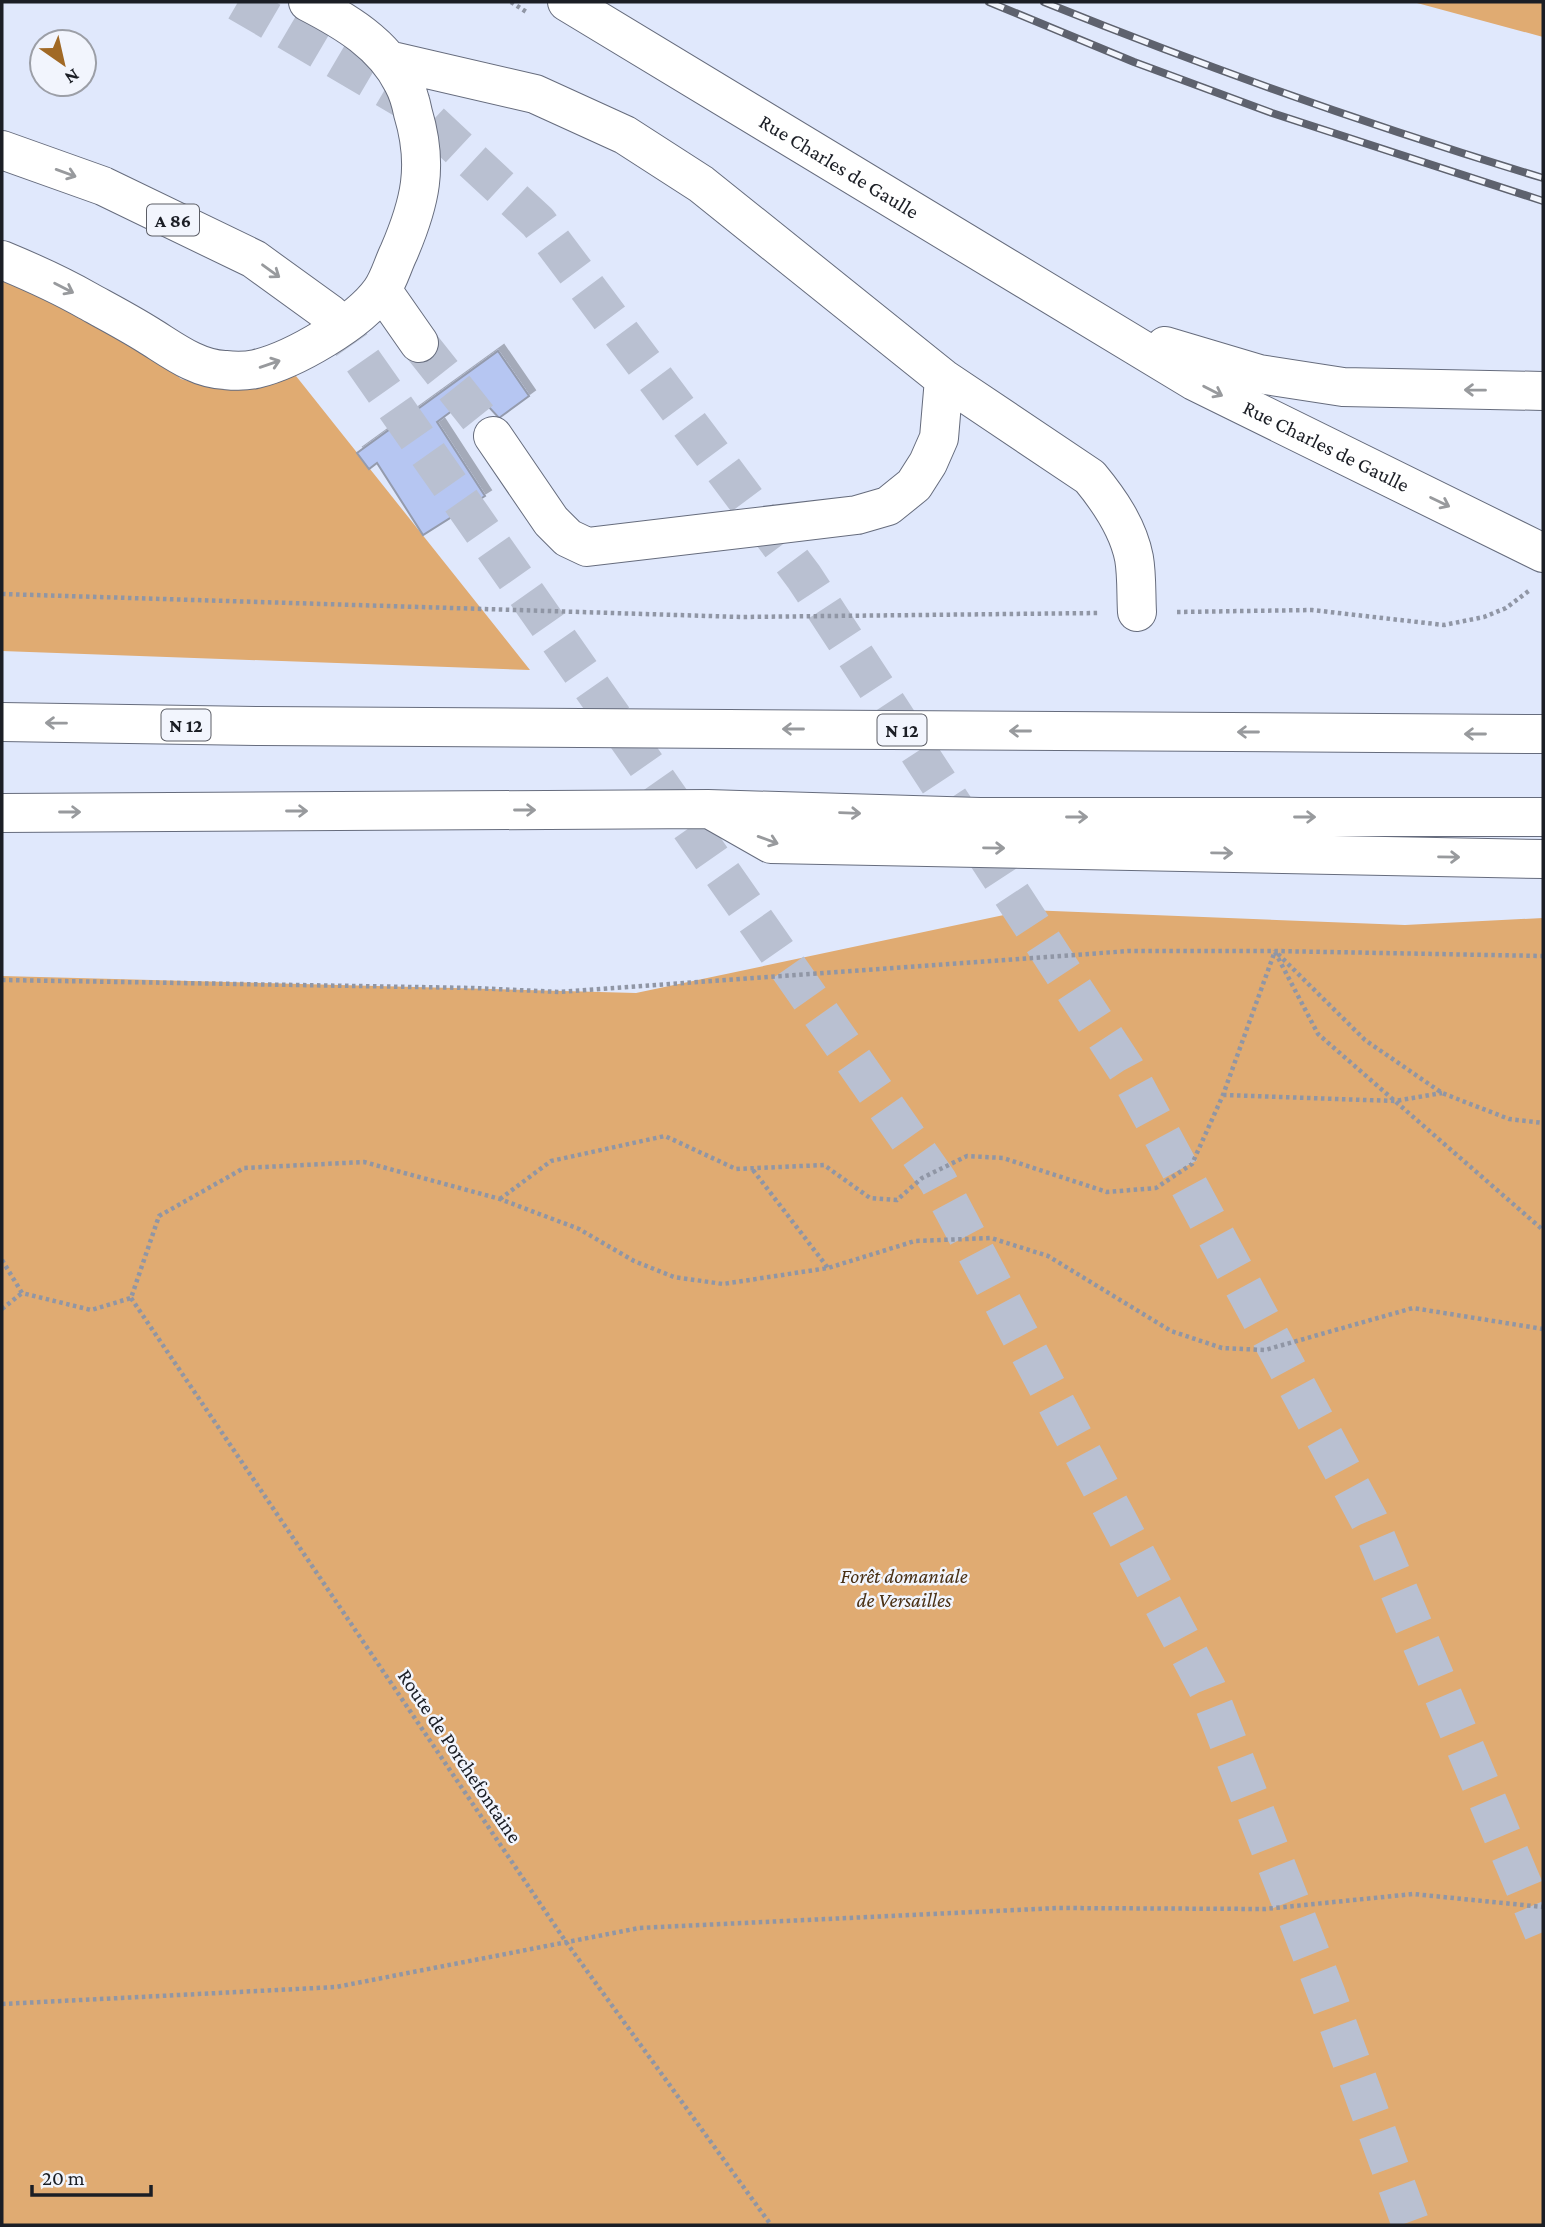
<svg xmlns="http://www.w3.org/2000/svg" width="1545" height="2227" font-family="'Crimson Pro',serif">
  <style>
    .green { fill: #e0ab72 }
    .building { fill: #b6c6f2; stroke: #949bad; stroke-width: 2; filter: url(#shadow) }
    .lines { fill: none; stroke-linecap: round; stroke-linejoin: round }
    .minor-tunnel { stroke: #b9c0d1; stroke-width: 38; stroke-dasharray: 38 19; stroke-linecap: butt }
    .highway-tunnel { stroke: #b9c0d1; stroke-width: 38; stroke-dasharray: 38 19; stroke-linecap: butt }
    .minor-casing { stroke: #666c7d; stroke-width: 40 }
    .major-casing { stroke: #666c7d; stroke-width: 40 }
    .highway-casing { stroke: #666c7d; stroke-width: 40 }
    .path { stroke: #9096a5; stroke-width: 4.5; stroke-dasharray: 3.5 3.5; stroke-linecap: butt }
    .minor { stroke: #fff; stroke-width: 38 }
    .major { stroke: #fff; stroke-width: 38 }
    .highway { stroke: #fff; stroke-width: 38 }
    .rail-casing { stroke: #5e626e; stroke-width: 8 }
    .rail { stroke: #f2f5fd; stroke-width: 5; stroke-dasharray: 16; stroke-linecap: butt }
    .oneway { stroke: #989a9d }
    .labels { text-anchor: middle; stroke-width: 5; stroke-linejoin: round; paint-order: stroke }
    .shield { fill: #f2f5fd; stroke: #5c5e66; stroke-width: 2 }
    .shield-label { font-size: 19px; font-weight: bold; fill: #1b1e25 }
    .street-label { font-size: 21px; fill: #1b1e25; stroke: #f2f5fd }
    .park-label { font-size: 21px; font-style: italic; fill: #4a3115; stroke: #f2f5fd }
  </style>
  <defs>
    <filter id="shadow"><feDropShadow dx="6" dy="-6" stdDeviation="0" flood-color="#0004"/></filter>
  </defs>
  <rect width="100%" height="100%" fill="#e0e8fc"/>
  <path class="green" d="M1414,2H1543V37L1417,3Z
    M2,275L139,344L181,379L219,389L296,376L530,670L2,651Z
    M1028,910L1405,925L1543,918V2225H2V976L636,993Z"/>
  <path class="building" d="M498,351L529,396L499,418L476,393L437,422L485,496L423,535L377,463L369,469L357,453Z"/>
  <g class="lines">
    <path class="minor-tunnel" d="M419,343L493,436"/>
    <path class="highway-tunnel" d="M238,2L410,103L538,222L804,577L1126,1069L1369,1520L1543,1932
      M330,314L938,1181L1207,1688L1327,1995L1411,2225"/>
    <defs>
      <path id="minor" d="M388,60L535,94L625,135L701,184L944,379L939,438L928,463L914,485L888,506L857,515L587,547L568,538L551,521L493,436
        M2,260C31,272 60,285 88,301C108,312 129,323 148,335C171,349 196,369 225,370C234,371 247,371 256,369C294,360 359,322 381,291C389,280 393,264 399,252C420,203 429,166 413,113C411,103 408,92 403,83C384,44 345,21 308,2
        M382,290L419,343
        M944,379L1090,477C1109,500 1128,527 1134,558C1137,575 1136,595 1137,612"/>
      <g id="major">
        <path id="s1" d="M567,2L1194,381L1543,553"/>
        <path d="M1165,346L1259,374L1343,387L1543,391"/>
      </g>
      <path id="highway" d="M2,150L103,186L254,259L330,314
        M2,722L261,726L1543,734
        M713,811L771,844L1543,859
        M2,813L708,809L980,817H1543"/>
    </defs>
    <use href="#minor" class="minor-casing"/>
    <use href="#major" class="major-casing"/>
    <use href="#highway" class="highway-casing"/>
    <path class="path" d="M511,2L528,13
      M2,594L741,617L1098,613
      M1177,612L1312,610L1444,625L1484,617L1506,608L1530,590
      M1275,952L1318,1034L1543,1230
      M1278,954L1365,1040L1442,1093L1509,1119L1543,1123
      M2,980L474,988L560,992L1129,951H1275L1543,956
      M1223,1095L1395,1101L1442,1093
      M753,1170L828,1268
      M500,1199L551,1161L665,1136L736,1169L824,1165L870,1198L897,1200L922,1178L967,1156L1003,1158L1107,1192L1156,1188L1192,1164L1223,1095L1275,951
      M2,1260L22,1293L91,1310L131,1298L159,1216L244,1168L364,1162L500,1199L579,1229L634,1261L674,1277L723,1284L828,1268L915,1241L991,1238L1048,1256L1171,1331L1222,1348L1265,1350L1413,1308L1543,1329
      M131,1298L566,1942L771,2225
      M2,1309L22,1293
      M2,2004L336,1987L639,1928L1057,1908L1265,1909L1413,1894L1543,1907"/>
    <use href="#minor" class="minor"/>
    <use href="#major" class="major"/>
    <use href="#highway" class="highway"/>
    <defs>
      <path id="rail" d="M989,2L1134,62L1272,113L1543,201
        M1044,2C1208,68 1374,127 1543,178"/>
    </defs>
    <use href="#rail" class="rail-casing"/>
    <use href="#rail" class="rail"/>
  </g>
  <defs><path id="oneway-shaft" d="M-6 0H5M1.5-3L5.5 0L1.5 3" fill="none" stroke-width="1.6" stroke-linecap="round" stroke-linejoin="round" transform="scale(1.75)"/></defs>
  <g class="oneway">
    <use href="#oneway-shaft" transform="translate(66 173) rotate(20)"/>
    <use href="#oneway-shaft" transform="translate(271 271) rotate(36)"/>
    <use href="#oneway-shaft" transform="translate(64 288) rotate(27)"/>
    <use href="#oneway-shaft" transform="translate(270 364) rotate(-19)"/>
    <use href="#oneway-shaft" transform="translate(1475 390) rotate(-179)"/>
    <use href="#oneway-shaft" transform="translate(1213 391) rotate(27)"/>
    <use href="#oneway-shaft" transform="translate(1440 502) rotate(26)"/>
    <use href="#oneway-shaft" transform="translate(56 723) rotate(-179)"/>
    <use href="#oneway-shaft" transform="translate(793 729) rotate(-180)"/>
    <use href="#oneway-shaft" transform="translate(1020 731) rotate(-180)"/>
    <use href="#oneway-shaft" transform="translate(1248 732) rotate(-180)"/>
    <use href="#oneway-shaft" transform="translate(1475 734) rotate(-180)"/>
    <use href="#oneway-shaft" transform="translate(525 810)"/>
    <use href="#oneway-shaft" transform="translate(297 811)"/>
    <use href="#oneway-shaft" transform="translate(70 812)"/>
    <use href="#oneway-shaft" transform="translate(850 813) rotate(2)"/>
    <use href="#oneway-shaft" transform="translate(1077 817)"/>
    <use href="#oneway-shaft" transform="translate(1305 817)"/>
    <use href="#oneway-shaft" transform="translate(768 840) rotate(20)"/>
    <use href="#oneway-shaft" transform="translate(994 848) rotate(1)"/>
    <use href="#oneway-shaft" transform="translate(1222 853) rotate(1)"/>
    <use href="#oneway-shaft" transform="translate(1449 857) rotate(1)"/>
  </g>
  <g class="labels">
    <g class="shield">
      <rect x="147" y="204.5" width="52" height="31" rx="5"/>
      <rect x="161.5" y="709.5" width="49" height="31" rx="5"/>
      <rect x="877.5" y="714.5" width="49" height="31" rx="5"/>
    </g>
    <g class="shield-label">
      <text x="173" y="227">A 86</text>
      <text x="186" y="732">N 12</text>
      <text x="902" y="737">N 12</text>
    </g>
    <g class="street-label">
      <text dy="7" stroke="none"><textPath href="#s1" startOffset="318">Rue Charles de Gaulle</textPath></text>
      <text dy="7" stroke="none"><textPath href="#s1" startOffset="880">Rue Charles de Gaulle</textPath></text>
      <text transform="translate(460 1756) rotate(56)" y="7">Route de Porchefontaine</text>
    </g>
    <g class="park-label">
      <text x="904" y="1583">Forêt domaniale<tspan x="904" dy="24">de Versailles</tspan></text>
    </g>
  </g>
  <rect width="1545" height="2227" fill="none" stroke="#1b1e25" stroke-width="7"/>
  <g transform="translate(63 63) rotate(146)"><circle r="33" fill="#f2f5fd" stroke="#9c9fa7" stroke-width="2"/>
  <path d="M0-5L12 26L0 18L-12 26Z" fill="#a16925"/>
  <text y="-10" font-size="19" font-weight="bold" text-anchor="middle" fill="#1b1e25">N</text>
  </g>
  <path d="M32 2185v10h119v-10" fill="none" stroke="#1b1e25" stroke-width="3.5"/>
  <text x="42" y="2185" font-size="21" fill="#1b1e25" stroke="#f2f5fd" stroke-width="5" paint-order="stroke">20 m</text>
</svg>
